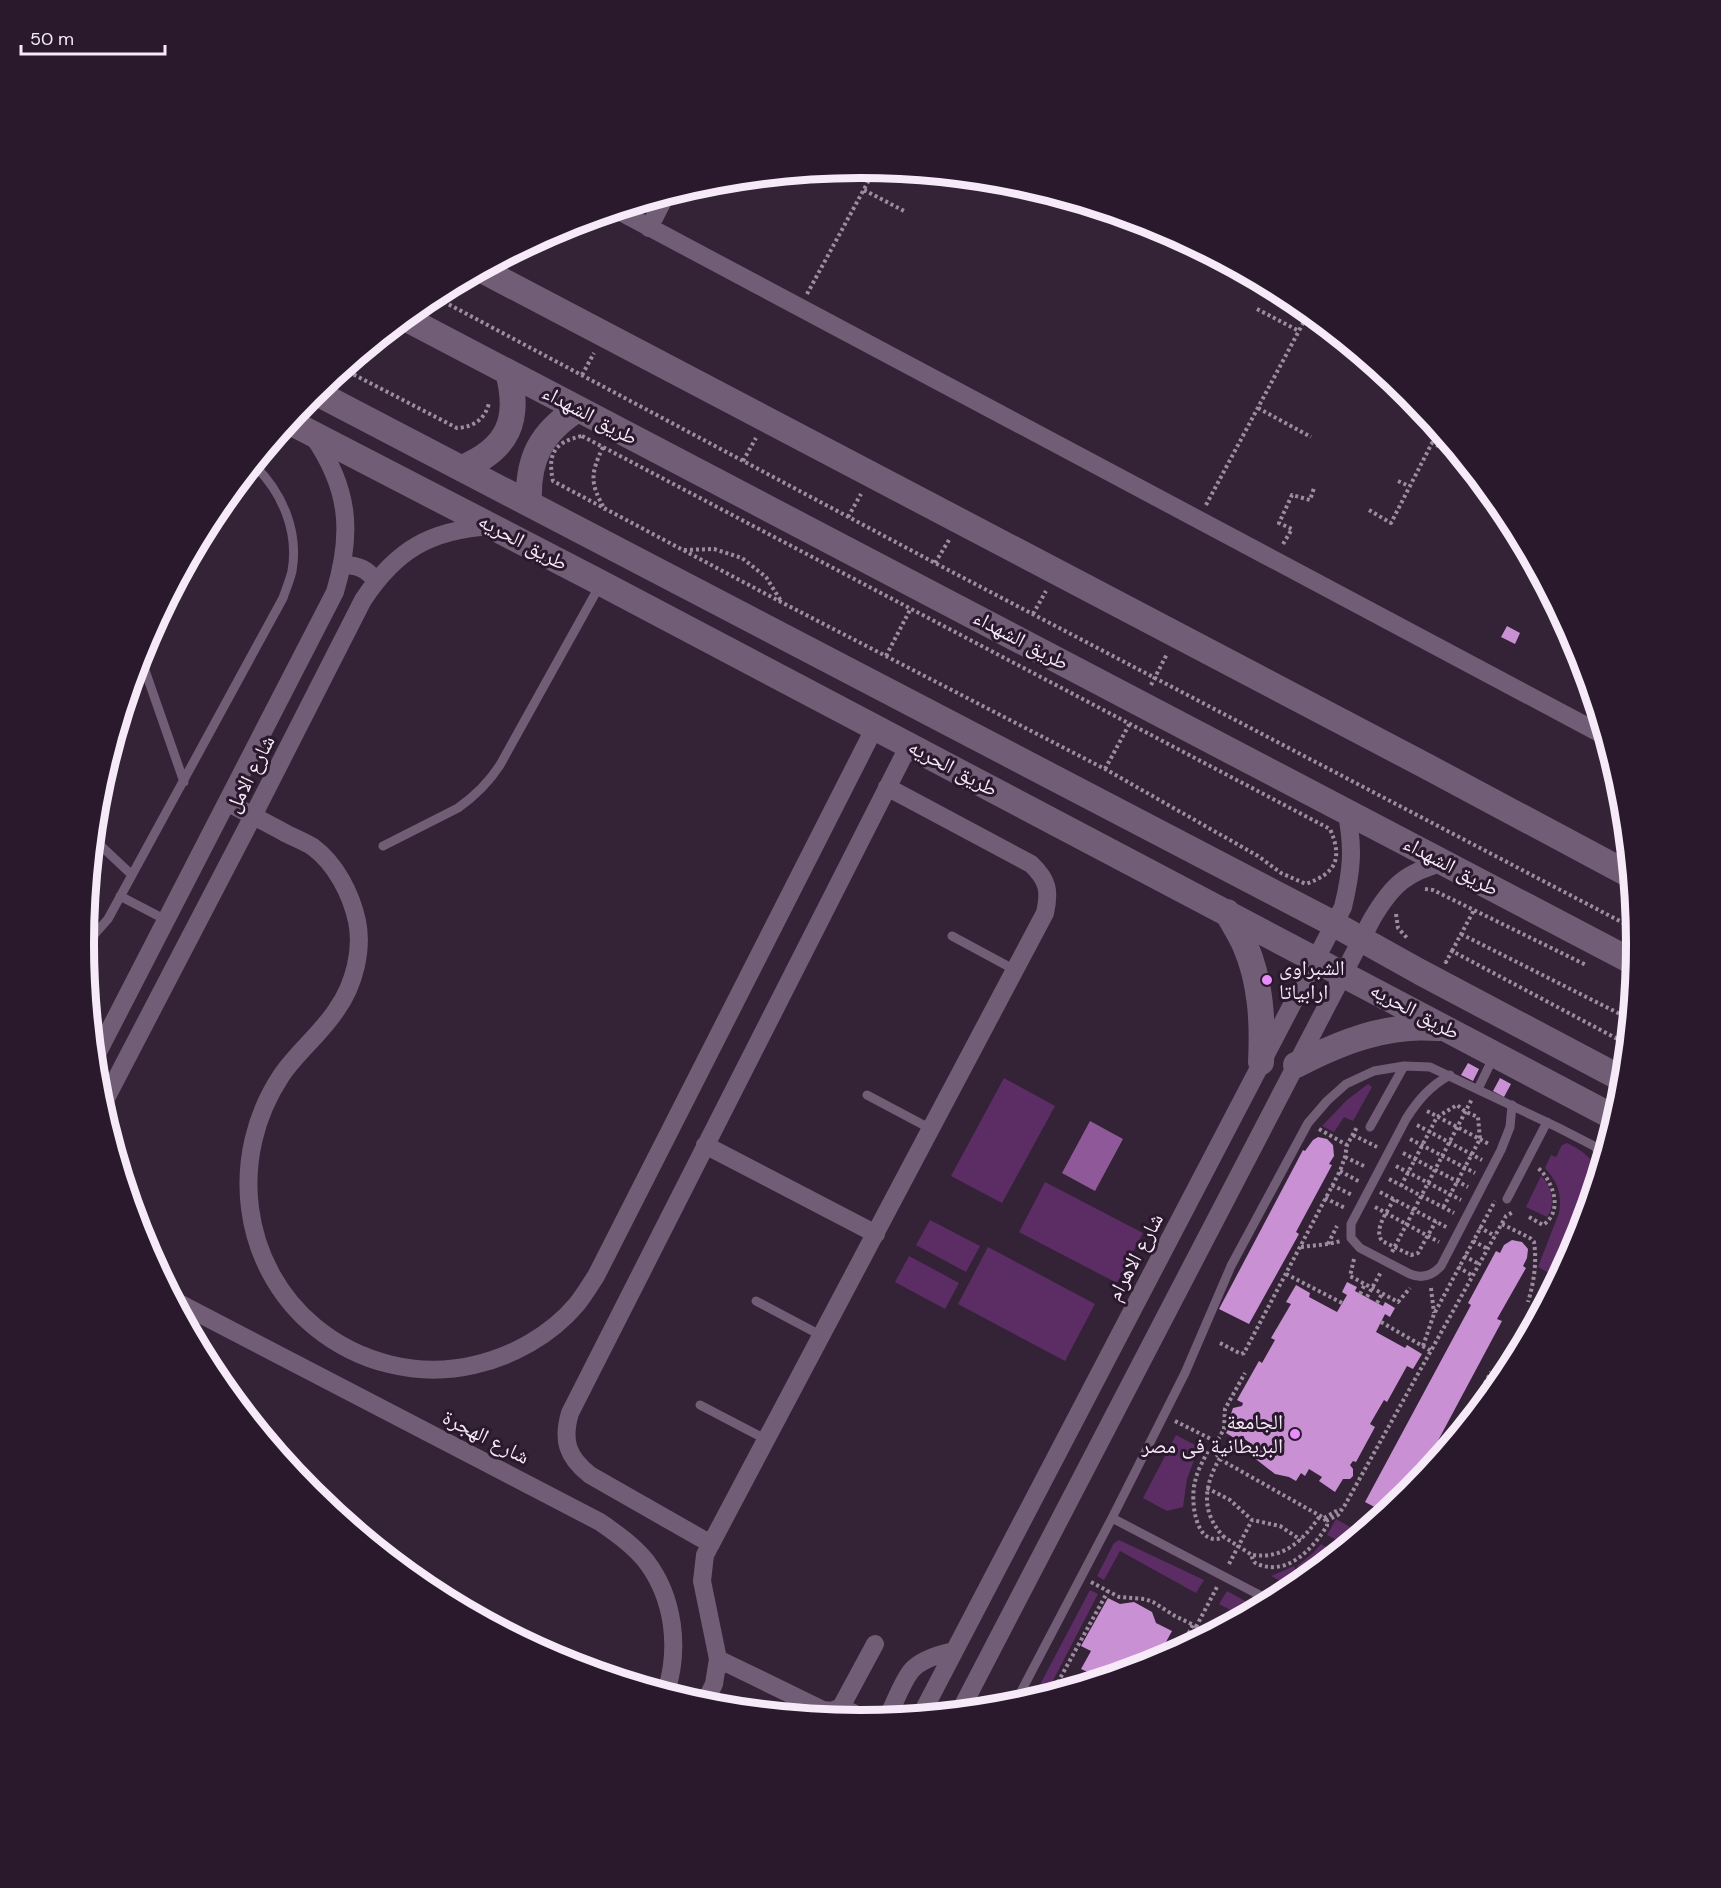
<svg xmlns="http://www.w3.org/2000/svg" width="1721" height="1888" font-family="'DM Sans','Noto Naskh Arabic',sans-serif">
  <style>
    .green { fill: #5c2d65 }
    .water { fill: #8f5999 }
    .building { fill: #c991d4 }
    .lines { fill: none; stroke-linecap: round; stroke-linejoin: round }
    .path { stroke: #9c8d9e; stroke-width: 4; stroke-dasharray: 3 3; stroke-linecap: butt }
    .lane { stroke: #715d75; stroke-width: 9 }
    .street { stroke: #715d75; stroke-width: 18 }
    .secondary { stroke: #715d75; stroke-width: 26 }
    .poi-dot { fill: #ea8dfc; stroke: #2a192d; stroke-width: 2 }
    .labels { text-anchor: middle; stroke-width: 6; stroke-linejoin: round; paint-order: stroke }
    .street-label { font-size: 21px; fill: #f6eaf8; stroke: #2a192d }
    .poi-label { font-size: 21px; fill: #f6eaf8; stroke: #2a192d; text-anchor: start }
    .rim { fill: none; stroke: #f6eaf8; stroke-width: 8 }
  </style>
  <rect width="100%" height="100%" fill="#342237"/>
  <path class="green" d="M1004,1078L1055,1106L1002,1203L951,1176Z
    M1368,1084L1372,1087L1353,1121L1344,1117L1334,1132L1322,1126L1347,1100Z
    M1567,1143C1582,1150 1592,1158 1599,1173L1578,1241L1558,1278L1538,1267L1559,1213C1562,1193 1558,1183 1545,1168L1551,1155L1556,1157L1562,1145Z
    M1541,1176C1552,1186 1556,1205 1547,1217L1526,1207Z
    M1045,1182L1143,1233L1117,1283L1019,1232Z
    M930,1220L980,1246L966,1272L916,1245Z
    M988,1247L1095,1304L1065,1361L958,1304Z
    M909,1256L959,1283L945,1309L895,1282Z
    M1176,1435L1199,1447L1187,1479L1183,1507L1167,1511L1143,1498Z
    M1336,1519L1361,1533L1346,1545L1327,1535Z
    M1119,1540L1204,1580L1196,1593L1120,1551L1104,1580L1097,1576L1114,1543Z
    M1321,1544L1329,1549L1302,1580L1297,1566L1314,1552Z
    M1294,1566L1301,1582L1294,1588L1271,1576Z
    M1090,1590L1098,1594L1045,1696L1038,1698L1034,1696Z
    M1227,1591L1258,1608L1242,1616L1219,1604Z"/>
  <path class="water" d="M1090,1121L1123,1139L1095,1191L1062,1173Z"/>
  <path class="building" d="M1507,626L1520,633L1515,644L1501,637Z
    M1468,1063L1479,1069L1473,1081L1461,1075Z
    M1500,1078L1511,1084L1504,1097L1493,1091Z
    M1318,1137L1327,1139L1333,1145L1334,1156L1329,1164L1332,1165L1304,1217L1296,1232L1299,1234L1249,1324L1219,1309L1303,1150L1305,1151L1313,1140Z
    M1512,1240L1522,1242L1528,1249L1527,1258L1523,1266L1526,1268L1497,1319L1502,1321L1410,1493L1386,1513L1365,1502L1471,1305L1468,1303L1496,1251L1500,1253L1504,1245Z
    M1347,1282L1357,1287L1355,1291L1377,1303L1383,1306L1385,1302L1395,1308L1390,1317L1385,1314L1376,1332L1405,1348L1407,1345L1422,1354L1413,1369L1407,1366L1387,1402L1384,1400L1370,1424L1375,1427L1356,1462L1353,1461L1350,1465L1353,1469V1476L1350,1479H1343L1335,1492L1319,1481L1322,1477L1309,1469L1305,1476L1301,1473L1296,1481L1289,1477L1275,1474L1248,1453L1253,1445L1243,1438L1241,1442L1226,1433L1234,1419L1231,1414L1233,1408L1242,1406L1243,1403L1237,1400L1259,1361L1262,1363L1275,1340L1271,1338L1291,1304L1286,1302L1296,1285L1310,1293L1309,1297L1337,1312L1347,1295L1342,1292Z
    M1108,1598L1120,1604L1134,1602L1152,1612L1156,1623L1172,1631L1155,1662L1074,1687V1682L1076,1678L1084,1675L1090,1678L1092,1674L1081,1669L1091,1651L1081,1646Z"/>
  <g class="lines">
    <path class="path" d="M864,190L906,212
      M807,294L875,169
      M433,296L935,563L1635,929
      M1257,309L1299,331
      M343,369L457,428C474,427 485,419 489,403
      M582,375L594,353
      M1258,408L1311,437
      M1429,421L1433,423
      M582,436L1330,829C1343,859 1336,873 1306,884L1281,873L1258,856L1105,769L781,602L553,481C547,453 555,442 582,436Z
      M603,447C590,475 590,483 605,510
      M743,461L756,438
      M1398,481L1409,486
      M1206,505L1309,312
      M1369,510L1391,523L1432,443L1449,451L1451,446
      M848,517L861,494
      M1283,544L1292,529L1279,523L1292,495L1310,500L1314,488
      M684,550L714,549L742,558L766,577L781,601
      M935,563L949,540
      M1033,614L1046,591
      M886,656L911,608
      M1151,685L1167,654
      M1105,769L1130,723
      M1425,889L1433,890L1586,965
      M1396,914L1398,928L1408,939
      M1461,934L1630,1019
      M1452,951L1474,910
      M1445,961L1446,962L1452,951L1627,1044
      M1427,1111L1489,1144
      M1417,1125L1482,1160
      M1319,1129L1347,1145
      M1353,1135L1377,1147
      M1410,1139L1475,1173
      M1403,1153L1468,1187
      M1345,1157L1366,1167
      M1396,1166L1461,1200
      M1340,1171L1360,1182
      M1389,1179L1454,1213
      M1332,1185L1352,1195
      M1401,1186L1437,1117L1457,1105L1466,1112L1478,1117L1480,1139L1443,1208
      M1380,1192L1448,1228
      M1325,1198L1345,1208
      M1394,1199C1388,1211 1373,1229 1382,1241L1411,1255L1418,1253L1436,1221
      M1375,1207L1439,1242
      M1529,1217L1543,1225C1564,1211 1553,1181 1538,1168
      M1502,1224L1530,1238L1534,1242C1537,1262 1534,1282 1528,1302
      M1479,1227L1495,1236
      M1473,1241L1488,1249
      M1328,1244L1337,1226
      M1301,1247L1328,1244L1341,1241
      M1392,1252L1472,1099
      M1464,1256L1479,1264
      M1354,1259L1350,1276L1398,1302L1410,1288
      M1458,1267L1473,1276
      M1286,1274L1342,1303
      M1431,1288L1434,1313
      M1360,1294L1365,1284
      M1367,1297L1381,1272
      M1377,1303L1382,1294
      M1381,1322L1431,1351
      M1220,1343L1241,1354L1244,1353L1340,1171L1345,1157L1347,1145L1357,1127
      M1423,1346L1434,1314L1495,1201
      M1175,1421L1217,1442
      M1456,1436L1491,1372
      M1212,1450L1223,1461L1324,1518L1327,1523V1526C1313,1548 1289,1575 1260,1565C1254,1563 1252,1561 1252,1555L1224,1537C1195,1550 1190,1499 1195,1482C1197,1471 1203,1461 1208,1451Z
      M1212,1450L1224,1429L1225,1409L1245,1373
      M1220,1458C1204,1485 1200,1512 1224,1537
      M1207,1488L1230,1500L1252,1520L1280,1526L1301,1540
      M1324,1518L1340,1509
      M1326,1521L1338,1515L1345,1505L1506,1216L1513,1212
      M1253,1555C1285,1559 1303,1540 1320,1516
      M1229,1564L1252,1520
      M1091,1582L1119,1597L1145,1599L1153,1602L1175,1616L1210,1633
      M1196,1627L1217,1587
      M1199,1639L1204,1631
      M1180,1649L1193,1625
      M1052,1693L1108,1591"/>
    <path class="lane" d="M140,656L184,782
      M100,845L132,875
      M383,846L458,808C475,796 489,782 500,765L600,585
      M120,896L166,920
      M952,936L1015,970
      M84,946L108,919L283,598C286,589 290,580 292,571C299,531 282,492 254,465
      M1450,1075C1430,1086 1418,1100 1406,1119L1351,1224V1238L1360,1248L1410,1274C1422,1279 1432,1276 1441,1266L1501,1150L1510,1127L1512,1105
      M1478,1089L1494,1056
      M867,1095L931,1129
      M1370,1127L1404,1066
      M1507,1199L1547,1122
      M756,1301L822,1336
      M1505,1377L1546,1300
      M700,1405L767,1440
      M1112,1518L1271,1601
      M1014,1705L1112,1518L1185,1373L1231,1266L1308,1123L1327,1101L1346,1084L1374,1071L1404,1066L1430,1067L1557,1127L1594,1146L1604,1157"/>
    <path class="street" d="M617,210L1605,736
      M649,228L666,195
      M343,565C358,565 367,569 376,581
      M227,802C247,813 267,823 287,834C295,838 305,842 313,847C336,864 351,894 357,921C363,950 354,985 337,1009C321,1034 297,1052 281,1076C228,1156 240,1265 315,1327C359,1363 418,1378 474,1365C513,1356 551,1335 577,1304C584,1295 590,1285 596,1276L875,727
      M95,1058L335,592C353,532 349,488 313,436
      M102,1106L253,816L363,600C396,550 430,530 491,526
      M705,1145L876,1234
      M175,1301L600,1522C617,1534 633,1545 646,1561C674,1598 680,1648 666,1692
      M711,1544L590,1475C567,1457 562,1440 570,1413L909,745
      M718,1659L823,1710L832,1711L841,1707L875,1644
      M704,1704L714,1684L718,1659L702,1581L705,1555L1045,913C1050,891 1048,880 1031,864L887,787
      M841,1707L868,1720
      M960,1711L1372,919C1392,885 1406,872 1445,862
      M921,1715L1343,907C1352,870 1354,847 1346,810
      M887,1718C895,1703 901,1684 911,1671C921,1659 940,1654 954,1651"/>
    <path class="secondary" d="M482,270L1428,767L1630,875
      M405,318L1635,963
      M315,392L1334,924L1420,972L1624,1080
      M290,422L601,583L1615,1118
      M462,468C508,449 521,420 508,372
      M529,503C527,459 541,432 578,409
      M1227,912C1233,923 1240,934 1245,945C1261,982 1263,1022 1261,1062
      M1296,1065C1332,1047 1368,1031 1409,1028C1420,1027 1431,1028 1442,1028"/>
  </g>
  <g class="poi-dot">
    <circle cx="1267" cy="980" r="6"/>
    <circle cx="1295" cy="1434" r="6"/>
  </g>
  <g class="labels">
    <g class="street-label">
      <text transform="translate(590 415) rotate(28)" y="7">طريق الشهداء</text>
      <text transform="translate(523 542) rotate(28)" y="7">طريق الحريه</text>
      <text transform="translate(1021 640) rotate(28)" y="7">طريق الشهداء</text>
      <text transform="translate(953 768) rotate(28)" y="7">طريق الحريه</text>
      <text transform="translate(250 774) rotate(-63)" y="7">شارع الامل</text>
      <text transform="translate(1451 866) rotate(28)" y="7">طريق الشهداء</text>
      <text transform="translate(1415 1011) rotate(28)" y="7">طريق الحريه</text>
      <text transform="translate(1135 1257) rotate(-62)" y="7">شارع الاهرام</text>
      <text transform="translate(486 1437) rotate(27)" y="7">شارع الهجرة</text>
    </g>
    <g class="poi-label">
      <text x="1279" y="975">الشبراوى<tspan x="1279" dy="24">ارابياتا</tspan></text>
      <text x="1283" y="1429" text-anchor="end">الجامعة<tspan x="1283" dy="24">البريطانية فى مصر</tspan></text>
    </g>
  </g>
  <path d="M0 0H1721V1888H0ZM94 944a766 766 0 1 1 1532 0a766 766 0 1 1-1532 0Z" fill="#2a192d" fill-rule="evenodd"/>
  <path class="rim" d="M94 944a766 766 0 1 1 1532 0a766 766 0 1 1-1532 0Z"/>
  <path d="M21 45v9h144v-9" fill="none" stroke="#f6eaf8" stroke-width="3"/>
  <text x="30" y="45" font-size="18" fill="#f6eaf8" stroke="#2a192d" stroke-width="4.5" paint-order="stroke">50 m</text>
</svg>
